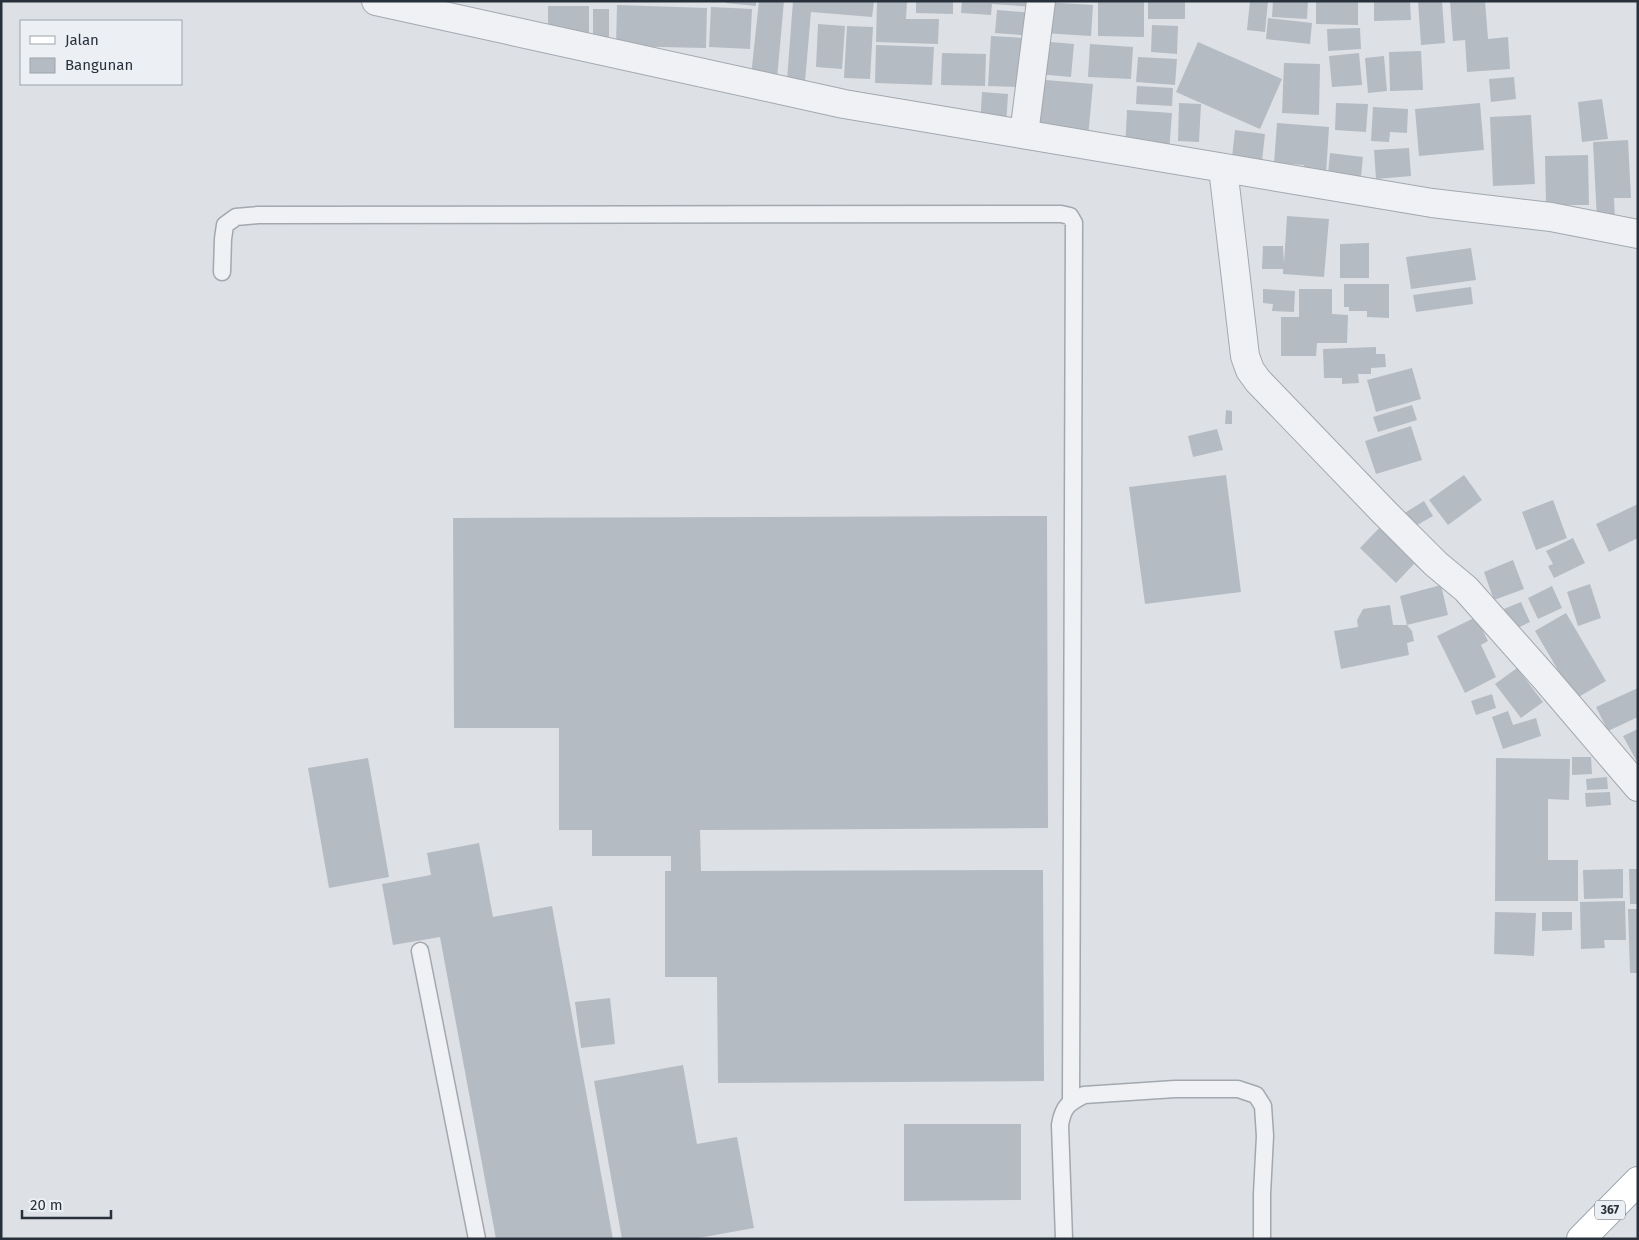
<svg xmlns="http://www.w3.org/2000/svg" width="1639" height="1240" font-family="'Fira Sans',sans-serif">
  <style>
    .building { fill: #b4bbc2 }
    .lines { fill: none; stroke-linecap: round; stroke-linejoin: round }
    .lane-casing { stroke: #a3a8af; stroke-width: 19 }
    .street-casing { stroke: #a3a8af; stroke-width: 30 }
    .primary-casing { stroke: #9da7b1; stroke-width: 30 }
    .lane { stroke: #eff1f4; stroke-width: 16 }
    .street { stroke: #eff1f4; stroke-width: 28 }
    .primary { stroke: #fff; stroke-width: 28 }
    .labels { text-anchor: middle; stroke-width: 4; stroke-linejoin: round; paint-order: stroke }
    .shield { fill: #ecf0f4; stroke: #626a72; stroke-width: 1 }
    .shield-label { font-size: 12px; font-weight: bold; fill: #27303b }
  </style>
  <rect width="100%" height="100%" fill="#dde1e6"/>
  <path class="building" d="M726,1H756V6L726,3Z
    M759,1H784L777,79L751,76Z
    M793,1H874L872,17L811,12L805,82L787,80Z
    M877,1H907L906,19H939L938,44L876,42Z
    M916,1H953V14L916,13Z
    M962,1H1034V7L992,4L991,15L961,13Z
    M1098,1H1144V37L1098,36Z
    M1148,1H1185V19H1148Z
    M1250,1H1268L1265,32L1247,30Z
    M1273,1H1308L1307,19L1272,17Z
    M1316,1H1358V25L1316,24Z
    M1374,1H1410L1411,20L1374,21Z
    M1418,1H1442L1445,43L1421,45Z
    M1450,1H1485L1488,39L1508,37L1510,69L1467,72L1465,40L1453,41Z
    M1044,2L1093,5L1091,36L1042,33Z
    M617,5L707,8L706,48L616,46Z
    M548,6H589V34H548Z
    M711,7L752,9L750,49L709,47Z
    M593,9H609V40H593Z
    M997,10L1034,13L1032,36L995,33Z
    M1268,18L1312,23L1310,44L1266,39Z
    M818,24L845,26L842,69L816,67Z
    M1152,25L1178,26L1177,54L1151,52Z
    M847,26L873,27L870,79L844,78Z
    M1360,28L1361,49L1328,51L1327,29Z
    M991,36L1025,38L1022,87L988,86Z
    M1039,41L1074,44L1071,77L1037,74Z
    M1198,42L1282,79L1260,129L1176,92Z
    M1090,44L1133,47L1131,79L1088,77Z
    M876,45L934,47L932,85L875,83Z
    M1421,51L1423,90L1390,91L1389,52Z
    M942,53L986,54L985,86L941,85Z
    M1359,53L1362,85L1332,87L1329,56Z
    M1384,56L1387,91L1368,93L1365,58Z
    M1138,57L1177,59L1175,85L1136,82Z
    M1284,63L1320,64L1319,115L1282,113Z
    M1514,77L1516,99L1491,102L1489,79Z
    M1034,79L1093,84L1088,137L1029,132Z
    M1137,86L1173,88L1172,106L1136,104Z
    M982,92L1008,94L1006,126L980,125Z
    M1602,99L1608,139L1582,142L1578,102Z
    M1179,103L1201,104L1199,142L1178,141Z
    M1336,103L1368,104L1366,132L1335,130Z
    M1480,103L1484,150L1419,156L1415,109Z
    M1373,107L1408,109L1407,133L1390,132L1389,142L1371,141Z
    M1127,110L1172,113L1169,152L1125,149Z
    M1531,115L1535,184L1493,186L1490,117Z
    M1277,123L1329,127L1326,174L1303,173L1304,165L1274,163Z
    M1235,130L1265,134L1262,161L1232,157Z
    M1628,140L1631,198H1614L1615,220L1597,221L1593,142Z
    M1409,148L1411,176L1376,179L1374,150Z
    M1330,153L1363,157L1360,187L1327,184Z
    M1588,155L1589,205H1546L1545,156Z
    M1287,216L1329,219L1324,277L1283,274V269H1262L1263,246H1283L1284,263Z
    M1369,243V278H1340V244Z
    M1471,248L1476,280L1411,289L1406,257Z
    M1344,284H1389V318L1367,317V311H1349V307H1344Z
    M1471,287L1473,304L1416,312L1413,295Z
    M1263,289L1295,291L1294,312L1272,311L1273,304L1263,303Z
    M1299,289H1332V314L1348,315L1347,343H1317L1316,356H1281V317H1299Z
    M1376,347V354H1385L1386,367L1371,368V374H1358L1359,383L1342,384V378H1324L1323,349Z
    M1412,368L1421,399L1376,412L1367,380Z
    M1412,405L1417,420L1378,432L1373,417Z
    M1226,410L1232,411V424H1225Z
    M1411,426L1422,460L1376,474L1365,441Z
    M1217,429L1223,450L1193,457L1188,436Z
    M1226,475L1241,592L1145,604L1129,487Z
    M1464,475L1482,500L1448,525L1429,500Z
    M1553,500L1567,538L1536,550L1522,512Z
    M1424,501L1433,516L1412,528L1403,514Z
    M1638,504V538L1609,552L1596,524Z
    M1047,516L1048,828L700,830L701,871L1043,870L1044,1081L718,1083L717,977H665V871H671V856H592V830H559V728H454L453,518Z
    M1385,522L1432,568L1426,575L1414,564L1396,583L1360,548Z
    M1573,538L1585,563L1554,578L1548,566L1553,564L1546,551Z
    M1513,560L1524,589L1494,600L1484,572Z
    M1590,584L1601,618L1578,626L1567,592Z
    M1441,585L1448,615L1407,625L1400,596Z
    M1552,586L1562,608L1538,619L1528,598Z
    M1521,602L1530,622L1509,632L1499,611Z
    M1390,605L1393,625H1407L1412,631L1414,641L1407,643L1409,655L1341,669L1334,631L1358,627L1357,620L1363,609Z
    M1566,613L1606,681L1575,699L1535,631Z
    M1476,617L1488,641L1481,645L1496,677L1465,693L1437,636Z
    M1517,668L1543,702L1521,718L1495,684Z
    M1638,688V717L1608,731L1596,707Z
    M1492,694L1496,708L1476,715L1471,701Z
    M1508,711L1513,725L1536,718L1541,736L1503,749L1492,717Z
    M1638,729V759L1636,760L1623,736Z
    M1572,757H1591L1592,774L1572,775Z
    M368,758L389,877L329,888L308,768Z
    M1496,758L1570,759L1569,800L1548,799V860H1578V901H1495Z
    M1607,777L1608,789L1587,790L1586,779Z
    M1610,792L1611,805L1586,807L1585,793Z
    M479,843L493,917L552,906L613,1239H496L440,937L393,945L382,884L431,875L427,853Z
    M1623,869V898L1584,899L1583,870Z
    M1629,869H1638V904H1630Z
    M1625,901L1626,940H1604L1605,948L1581,949L1580,902Z
    M1628,909H1638V973H1630Z
    M1495,912L1536,913L1534,956L1494,954Z
    M1542,912H1572V930L1542,931Z
    M610,998L615,1044L581,1048L575,1002Z
    M683,1065L697,1144L737,1137L754,1228L693,1239H622L594,1081Z
    M904,1124H1021V1200L904,1201Z"/>
  <g class="lines">
    <defs>
      <path id="lane" d="M222,272L223,239L225,225L236,217L258,215L1061,214L1070,216L1074,223L1071,1102
        M420,951L477,1239
        M1064,1239L1060,1125C1063,1107 1068,1103 1084,1095L1175,1089H1238L1256,1095L1263,1106L1265,1136L1262,1194V1239"/>
      <path id="street" d="M376,1L844,104L1432,203L1551,217L1638,234
        M1024,134L1041,1
        M1223,168L1245,356L1250,370L1258,381L1383,511L1436,564L1466,589L1545,678L1638,787"/>
      <path id="primary" d="M1581,1239L1638,1181"/>
    </defs>
    <use href="#lane" class="lane-casing"/>
    <use href="#street" class="street-casing"/>
    <use href="#primary" class="primary-casing"/>
    <use href="#lane" class="lane"/>
    <use href="#street" class="street"/>
    <use href="#primary" class="primary"/>
  </g>
  <g class="labels">
    <rect class="shield" x="1595" y="1200.5" width="30" height="19" rx="4"/>
    <g class="shield-label">
      <text x="1610" y="1214">367</text>
    </g>
  </g>
  <rect width="1639" height="1240" fill="none" stroke="#27303b" stroke-width="5"/>
  <rect x="20" y="20" width="162" height="65" fill="#ecf0f4" stroke="#9da3aa"/>
  <rect x="30" y="36" width="25" height="8" fill="#ffffff" stroke="#9da3aa"/>
  <text x="65" y="45" font-size="15" fill="#27303b">Jalan</text>
  <rect x="30" y="58" width="25" height="15" fill="#b4bbc2" stroke="#9da3aa"/>
  <text x="65" y="70" font-size="15" fill="#27303b">Bangunan</text>
  <path d="M22 1210v8h89v-8" fill="none" stroke="#27303b" stroke-width="2.5"/>
  <text x="30" y="1210" font-size="15" fill="#27303b" stroke="#ecf0f4" stroke-width="4" paint-order="stroke">20 m</text>
</svg>
